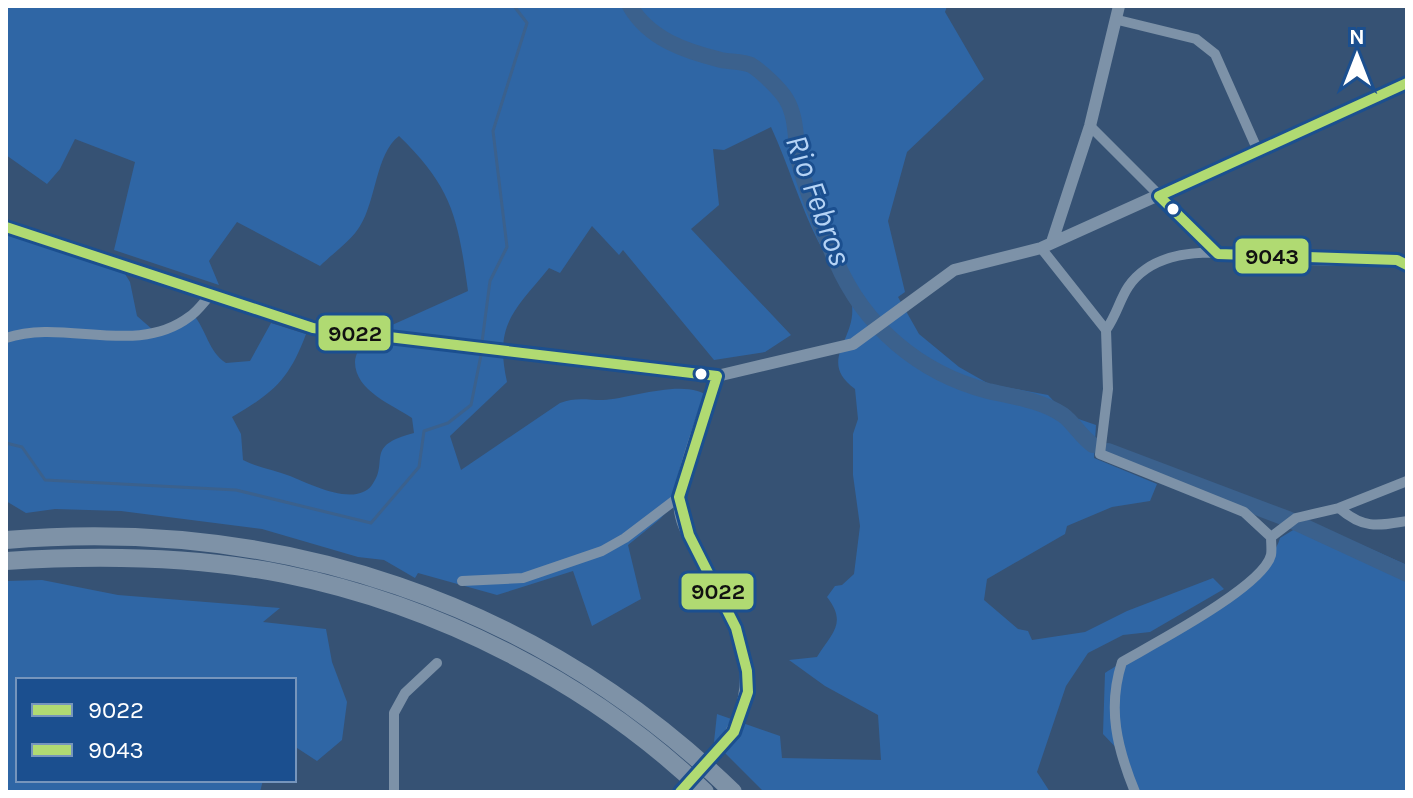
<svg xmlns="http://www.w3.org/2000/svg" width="1413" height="798" font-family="Karla,sans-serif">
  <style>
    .green { fill: #2f66a5 }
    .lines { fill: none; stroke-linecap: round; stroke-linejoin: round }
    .stream { stroke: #3b618d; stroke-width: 3 }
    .river { stroke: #3b618d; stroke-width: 16 }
    .tertiary-tunnel { stroke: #546c89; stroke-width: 12; stroke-dasharray: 12 6; stroke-linecap: butt }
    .minor { stroke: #7d92a8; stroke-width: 10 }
    .tertiary { stroke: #7d92a8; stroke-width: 12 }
    .motorway { stroke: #7e92a7; stroke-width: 18 }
    .bus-1-casing { stroke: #1b4f8f; stroke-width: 16 }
    .bus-2-casing { stroke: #1b4f8f; stroke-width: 16 }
    .bus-1 { stroke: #b0da72; stroke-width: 10 }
    .bus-2 { stroke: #b0da72; stroke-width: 10 }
    .bus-dot { fill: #fff; stroke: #1b4f8f; stroke-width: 3 }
    .labels { text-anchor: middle; stroke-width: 6; stroke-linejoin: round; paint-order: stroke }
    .water-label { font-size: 32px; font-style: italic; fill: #b5d3f5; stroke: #1b4f8f }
    .line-badge { stroke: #1b4f8f; stroke-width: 3 }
    .pale-badge-label { font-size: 22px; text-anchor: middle; font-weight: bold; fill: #111 }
  </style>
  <rect width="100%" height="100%" fill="#365274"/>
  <path class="green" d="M6,6H947L945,12L984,79L907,152L888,221L905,292L898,297L919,334L959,367L989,384L1048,395L1067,415L1096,425L1094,458L1157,484L1150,501L1112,507L1067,526L1065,534L987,579L984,600L1018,629L1028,631L1032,640L1085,632L1127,611L1213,578L1224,589L1150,632L1123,635L1088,653L1066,686L1037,772L1050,792H764L714,742L717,714L780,736L782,758L881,760L878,715L825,686L789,660L817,657C833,632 847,623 827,597L835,586L842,585L854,574L860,526L853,475V434L858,419L855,389C817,361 856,340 852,306C849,280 829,263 818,241C800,205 788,164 771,127L724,150L713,149L719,205L691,229L791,335L765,352L714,360L623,250L619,255L592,226L560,273L549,268C514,311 494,324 507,382L450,436L461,470L560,403C575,397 587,400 603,400C631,399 689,376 711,399L688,488L660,519L628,545L641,599L592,626L573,571L497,595L418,573L415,578L384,560L358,557L262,529L121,511L55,509L26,513L6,501V232L122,269L130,282L137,316L153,330L193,314C207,331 208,351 226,363L250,361L271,323L306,334C289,380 273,393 232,417L241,434L243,460C259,468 275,470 290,476C308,483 355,508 372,485C390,461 363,446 414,433L412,418C393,405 355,391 355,362C355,355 361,345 363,338L468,291C458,219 453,188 399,136C376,153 376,201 360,226C352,240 332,254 320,266L237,222L209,261L219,285L114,250L135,162L75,139L60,169L47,184L6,155Z
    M1308,521L1407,565V792H1138L1123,755L1103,734L1105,673C1145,647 1269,581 1280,538Z
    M42,580L118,595L280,608L263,622L326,629L332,662L347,702L342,740L317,761L294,746V680H18V780H263L260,792H6V581Z"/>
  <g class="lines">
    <path class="stream" d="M482,342L490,281L507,247L493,131L527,23L514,6
      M6,443L22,447L45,480L236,490L371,523L419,467L424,431L448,423L471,405L481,355"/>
    <path class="river" d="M630,6C649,39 685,51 721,60C730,62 743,61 751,65C761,71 780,89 786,99C799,120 794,148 801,170C810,200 823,232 836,261C864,326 919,373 988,391C1014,397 1040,400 1063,415C1074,423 1081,437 1093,445
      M1108,451L1288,519L1407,574"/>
    <path class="tertiary-tunnel" d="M680,792L718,752"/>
    <path class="minor" d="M1118,20L1196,39L1215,54L1258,151
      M1090,126L1218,254
      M1041,248L1106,330L1108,389L1100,454L1244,512L1271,537C1271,542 1272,550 1271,555C1263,587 1153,644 1122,662C1107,708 1117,748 1135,792
      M1106,330C1122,307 1120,287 1146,269C1188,240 1256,258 1304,260C1335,261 1366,261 1397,260L1407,265
      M6,338C64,318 136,357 189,317C197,312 204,302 211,294
      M1339,508C1363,529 1377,526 1407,521
      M1271,537L1296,518L1339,508L1407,481
      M462,581L523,578L602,551L625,538L679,497
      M394,792V713L405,693L437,663"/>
    <path class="tertiary" d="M6,227L313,328L717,376L853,344L954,270L1041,248L1407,83
      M1052,242L1090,126L1119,6
      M717,376C707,407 676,482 680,511C683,532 697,548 706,566C741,631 769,687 718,752"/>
    <path class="motorway" d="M6,540C278,517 536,601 733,792
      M6,561C98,555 193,556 284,574C438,605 592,683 705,792"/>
    <defs>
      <path id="bus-1" d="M6,227L313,328L717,376
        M680,792L734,732L748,692L747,671L736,628L689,535L679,497L717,376"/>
      <path id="bus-2" d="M1159,196L1218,254L1397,260L1407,265
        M1159,196L1407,83"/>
    </defs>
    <use href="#bus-1" class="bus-1-casing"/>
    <use href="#bus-2" class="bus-2-casing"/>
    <use href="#bus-1" class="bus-1"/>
    <use href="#bus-2" class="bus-2"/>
  </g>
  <g class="bus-dot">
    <circle cx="1173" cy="209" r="7"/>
    <circle cx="701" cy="374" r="7"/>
  </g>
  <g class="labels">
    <g class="water-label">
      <text transform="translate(819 200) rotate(70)" y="11">Rio Febros</text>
    </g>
  </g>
  <g class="line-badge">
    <rect x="1234" y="237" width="76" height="38" rx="8" fill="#b0da72"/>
    <rect x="317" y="314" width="75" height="38" rx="8" fill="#b0da72"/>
    <rect x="680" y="572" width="75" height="39" rx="8" fill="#b0da72"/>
  </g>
  <g class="pale-badge-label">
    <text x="1272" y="264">9043</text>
    <text x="355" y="341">9022</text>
    <text x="718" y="599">9022</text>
  </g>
  <rect width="1413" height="798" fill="none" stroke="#ffffff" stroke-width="16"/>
  <rect x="16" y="678" width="280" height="104" fill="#1b4f8f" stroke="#7695bc" stroke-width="2"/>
  <rect x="32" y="704" width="40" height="12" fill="#b0da72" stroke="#7695bc" stroke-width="2"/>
  <text x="88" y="718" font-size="24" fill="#ffffff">9022</text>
  <rect x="32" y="744" width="40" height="12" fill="#b0da72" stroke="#7695bc" stroke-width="2"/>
  <text x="88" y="758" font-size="24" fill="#ffffff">9043</text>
  <g transform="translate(1357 56)" stroke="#1b4f8f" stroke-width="6" paint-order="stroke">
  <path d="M0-6L14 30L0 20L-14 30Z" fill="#ffffff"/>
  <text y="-12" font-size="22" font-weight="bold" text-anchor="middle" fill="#ffffff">N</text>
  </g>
</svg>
